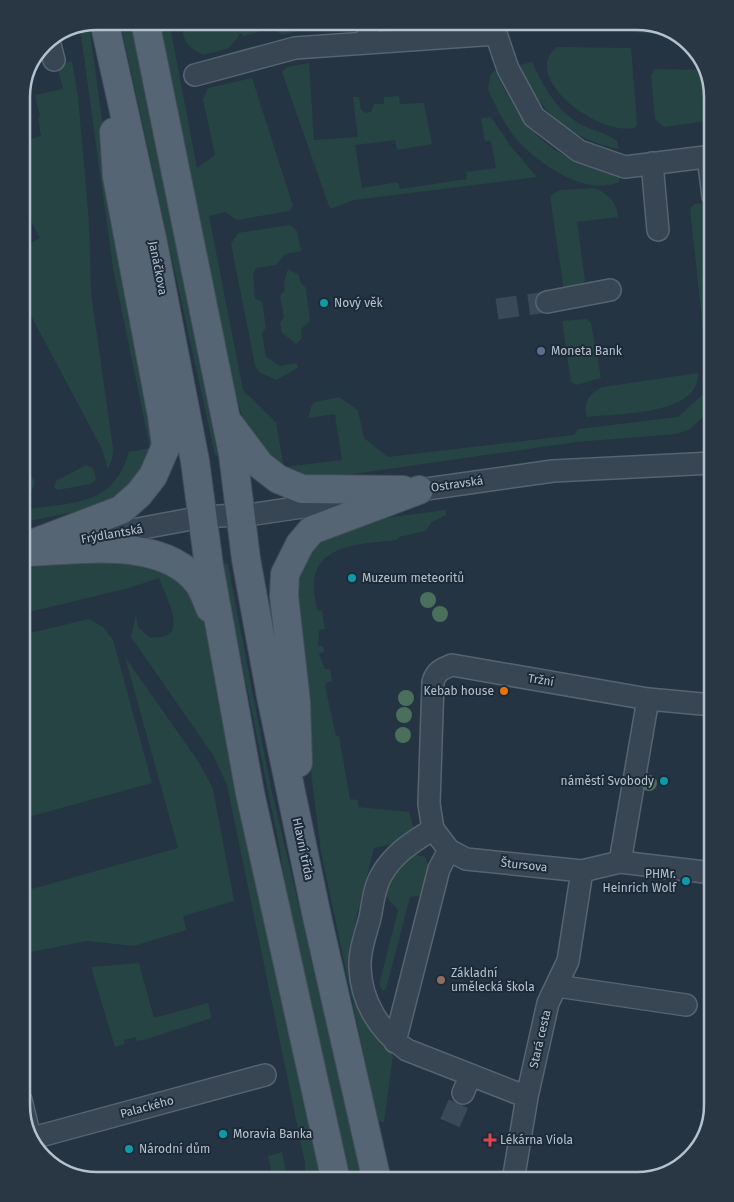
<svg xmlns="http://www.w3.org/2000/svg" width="734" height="1202" font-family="'Fira Sans',sans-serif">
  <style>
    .green { fill: #264444 }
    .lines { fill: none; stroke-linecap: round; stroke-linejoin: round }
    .minor-tunnel { stroke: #3a4958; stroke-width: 21; stroke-dasharray: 21 11; stroke-linecap: butt }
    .minor-casing { stroke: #566470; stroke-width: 24 }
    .major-casing { stroke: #424f5c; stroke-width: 30 }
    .minor { stroke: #384653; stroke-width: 21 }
    .major { stroke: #566573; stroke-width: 28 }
    .tree { fill: #4a6f5c }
    .culture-dot { fill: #0f9aa8; stroke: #1d2b38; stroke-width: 2 }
    .service-dot { fill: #5c6f8a; stroke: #1d2b38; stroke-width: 2 }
    .food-dot { fill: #e8710a; stroke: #1d2b38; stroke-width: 2 }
    .education-dot { fill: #8d6e63; stroke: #1d2b38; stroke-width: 2 }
    .health-dot { fill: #e0444e; stroke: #1d2b38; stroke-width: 2 }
    .labels { text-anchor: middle; stroke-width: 4; stroke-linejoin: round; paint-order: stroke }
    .street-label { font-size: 12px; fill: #b5c1cd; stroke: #1d2b38 }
    .poi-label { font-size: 12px; fill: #b5c1cd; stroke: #1d2b38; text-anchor: start }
    .rim { fill: none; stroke: #b5c1cd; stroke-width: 2.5 }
  </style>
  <rect width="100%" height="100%" fill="#243443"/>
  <path class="green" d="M120,21H132L218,457L215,455Z
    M160,21H169L197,168L215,155L203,99L208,88L252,78L293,206L289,211L237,220L225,212L209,216L243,390L276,423L284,467L342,460L335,414L308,418L311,407L315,402L339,397L358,410L364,438L388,457L574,435L578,429L678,417L713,385V408L689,430L676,434L577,442L305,481L282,472L248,436L235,392Z
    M180,21H318L313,27L283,35L266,26L265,30L244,36L241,33L229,48L204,55C184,46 185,41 180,21Z
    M517,21H600L595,30H526Z
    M617,21H642L673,32C657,32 625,38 617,21Z
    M89,25L110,179L157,427L146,469L119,495L94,508L29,521L24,510C74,501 112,508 129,452L150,448L113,268L80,28Z
    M557,47L631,48L637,123L636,127C602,139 518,77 557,47Z
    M72,61L78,97L89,222L91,293L113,448L112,459L108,469L102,449L21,297V249L40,238L21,203V142L41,136L38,117L40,116L35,95L63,89L57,65Z
    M532,62C544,87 557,112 582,125C594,131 607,133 617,141L619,149C570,140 537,110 520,65Z
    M309,63L314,140L358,137L353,97H359L361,110L366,113L371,112L374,104H384V97L399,96L400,104L424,103L432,144L397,150L395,140L355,145L362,188L398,182L400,189L467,179L466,172L496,168L491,141H485L481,118L491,117L510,145L537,177L354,200L330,209L282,72L287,67Z
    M655,69L706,70L713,97V120L664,127L655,119L651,76Z
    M495,70C511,106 535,145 575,160C589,165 604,169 619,173V182C586,197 539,164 517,140C505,126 496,107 488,90L490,76Z
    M594,188C608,193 617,202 618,217L577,222L585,280L583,285L564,291L550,196L560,190Z
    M703,203L713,280V368L706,358L690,208L695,204Z
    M290,225L297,231L301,251L285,254L276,265L256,268L253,274L255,298L262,302L266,328L262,333L266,357L280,366L296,363L298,368L276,380L259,372L255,365L231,244L238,233Z
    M288,269L299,275L301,283L306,288L310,321L301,329L302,338L296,344L282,333L280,323L284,317L280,296L285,290L284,282Z
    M586,319L591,323L601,378L576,385L571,382L562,321Z
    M698,373C700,416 617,413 587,417C583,401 589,394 603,387Z
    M21,456L35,482L30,496L21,497Z
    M86,465L93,468L96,480L90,484L58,490L54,488L56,481Z
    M446,510V515L432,522L425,531L399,537L397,540C366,544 317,542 314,583C313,592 316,602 317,610L322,611L325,629L319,630L318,646H323L324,652L319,654L325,669H330L332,682H327L325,686L336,736H339L350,799L358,800V807L409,812L415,832L401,842L374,848L349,948L364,1019L393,1056L384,1122H378L321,852L302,699L293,591L296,566L332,528L345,523Z
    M102,558L174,570L202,611L207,632L247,843L321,1181H305V1163L227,785L213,755L131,637L136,614L138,627L149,637C193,643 166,597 159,578L129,588L21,614V569Z
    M226,563L228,565L271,788L364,1181H349L291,921L279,845L222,565Z
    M89,619L103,627L113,640L152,783L21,819V635Z
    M125,657L200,764L213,789L234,901L183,916L186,930L134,946L87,941L21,954V892L178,848Z
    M410,853L425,857L429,866L424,895L410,897L386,989L383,991L380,987V981L398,910L382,892L383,882Z
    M139,963L154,1018L208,1003L212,1018L147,1039L137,1041L135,1037L124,1040L125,1044L115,1047L91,967Z
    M282,1152L288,1181H247L272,1174L268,1156Z"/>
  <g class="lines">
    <path class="minor-tunnel" d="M497,309L547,302
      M450,1123L463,1093"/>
    <defs>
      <path id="minor" d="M368,21V43
        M492,22L508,69L534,117L579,151L625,167L713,156
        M49,41L54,60
        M195,75L295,48L496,34
        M708,157L713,196
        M652,163L658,230
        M547,302L610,290
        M405,492L553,471L713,463
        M79,540L202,517L255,514L357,499
        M433,829C414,841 394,853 382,874C374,887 373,903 370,918C366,933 359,951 360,967C361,1001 379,1031 407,1050L527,1097
        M620,862L582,871L466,859L449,850L433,829L429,804L433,682C436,671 442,669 452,665L648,699
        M713,873L620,862L648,699L713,705
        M557,986L686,1005
        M395,1042L439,869L449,850
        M463,1093L470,1076
        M21,1100L31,1141
        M29,1139L265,1075
        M513,1181L527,1097L548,1003L568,961L582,871"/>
      <path id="major" d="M104,21L152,238L195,461L209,566L250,793L336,1181
        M145,21L233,454L246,559L271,696L317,917L377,1181
        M230,425L260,465L278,479L302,489L403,490
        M21,548L121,510L139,494L153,476L166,446L162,416L117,177L114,132
        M29,552C80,550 165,536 199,584C204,591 207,601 210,608
        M298,763L296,702L284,596L285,574L300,544L312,530L419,490"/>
    </defs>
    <use href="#minor" class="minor-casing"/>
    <use href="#major" class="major-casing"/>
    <use href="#minor" class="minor"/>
    <use href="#major" class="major"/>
  </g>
  <g class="tree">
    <circle cx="428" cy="600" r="8"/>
    <circle cx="440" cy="614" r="8"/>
    <circle cx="406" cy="698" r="8"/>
    <circle cx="404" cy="715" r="8"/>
    <circle cx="403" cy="735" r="8"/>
    <circle cx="649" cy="783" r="8"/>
  </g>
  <g class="culture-dot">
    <circle cx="324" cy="303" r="5"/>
    <circle cx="352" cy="578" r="5"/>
    <circle cx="664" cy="781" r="5"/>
    <circle cx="686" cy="881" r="5"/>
    <circle cx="223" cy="1134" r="5"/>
    <circle cx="129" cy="1149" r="5"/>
  </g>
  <circle class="service-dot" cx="541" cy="351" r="5"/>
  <circle class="food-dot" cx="504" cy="691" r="5"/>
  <circle class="education-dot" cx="441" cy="980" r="5"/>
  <path class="health-dot" d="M487.5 1132.5h5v5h5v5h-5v5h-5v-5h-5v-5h5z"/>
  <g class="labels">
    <g class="street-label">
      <text transform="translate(158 268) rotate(79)" y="4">Janáčkova</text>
      <text transform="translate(457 484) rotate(-8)" y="4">Ostravská</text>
      <text transform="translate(112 534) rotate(-10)" y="4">Frýdlantská</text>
      <text transform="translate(541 680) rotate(9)" y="4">Tržní</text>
      <text transform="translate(303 849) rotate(78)" y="4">Hlavní třída</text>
      <text transform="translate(524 865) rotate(6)" y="4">Štursova</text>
      <text transform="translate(540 1039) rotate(-77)" y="4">Stará cesta</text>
      <text transform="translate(147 1107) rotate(-15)" y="4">Palackého</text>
    </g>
    <g class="poi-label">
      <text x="334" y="307">Nový věk</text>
      <text x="551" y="355">Moneta Bank</text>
      <text x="362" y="582">Muzeum meteoritů</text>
      <text x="494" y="695" text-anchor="end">Kebab house</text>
      <text x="654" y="785" text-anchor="end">náměstí Svobody</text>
      <text x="676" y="878" text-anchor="end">PHMr.<tspan x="676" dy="14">Heinrich Wolf</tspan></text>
      <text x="451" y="977">Základní<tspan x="451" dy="14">umělecká škola</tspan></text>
      <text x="233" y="1138">Moravia Banka</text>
      <text x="500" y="1144">Lékárna Viola</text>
      <text x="139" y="1153">Národní dům</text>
    </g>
  </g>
  <path d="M0 0H734V1202H0ZM97 30H637A67 67 0 0 1 704 97V1105A67 67 0 0 1 637 1172H97A67 67 0 0 1 30 1105V97A67 67 0 0 1 97 30Z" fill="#293744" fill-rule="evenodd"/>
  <path class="rim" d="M97 30H637A67 67 0 0 1 704 97V1105A67 67 0 0 1 637 1172H97A67 67 0 0 1 30 1105V97A67 67 0 0 1 97 30Z"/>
</svg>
